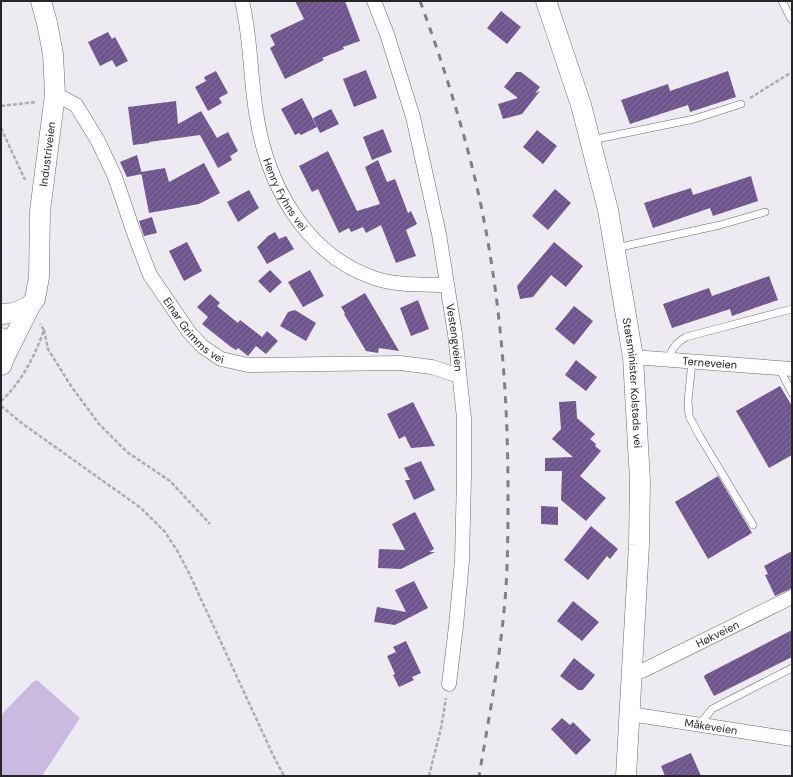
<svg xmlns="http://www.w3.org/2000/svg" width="793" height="777" font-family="'DM Sans',sans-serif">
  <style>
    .green { fill: #cab9e0 }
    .building { fill: url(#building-hatch) }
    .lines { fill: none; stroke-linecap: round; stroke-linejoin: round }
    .lane-casing { stroke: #6b696d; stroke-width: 8 }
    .street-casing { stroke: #6b696d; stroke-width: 15 }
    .secondary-casing { stroke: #6b696d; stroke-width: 21 }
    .primary-casing { stroke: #6b696d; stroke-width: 23 }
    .path { stroke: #adacb0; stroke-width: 2.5; stroke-dasharray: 4 2; stroke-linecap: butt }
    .lane { stroke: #fff; stroke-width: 7 }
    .street { stroke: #fff; stroke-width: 14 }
    .secondary { stroke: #fff; stroke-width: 20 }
    .primary { stroke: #fff; stroke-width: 22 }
    .rail { stroke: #817f83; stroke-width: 3; stroke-dasharray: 7 7; stroke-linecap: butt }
    .labels { text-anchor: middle; stroke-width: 4; stroke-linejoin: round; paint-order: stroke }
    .street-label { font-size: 11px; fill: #262527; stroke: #fff }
  </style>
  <defs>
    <pattern id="building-hatch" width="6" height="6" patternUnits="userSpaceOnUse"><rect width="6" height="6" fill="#6f558d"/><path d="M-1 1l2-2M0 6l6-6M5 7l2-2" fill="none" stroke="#836f99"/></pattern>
  </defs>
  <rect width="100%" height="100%" fill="#edebf1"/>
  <path class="green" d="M37,680L80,718L42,776H1V715L33,682Z"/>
  <path class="building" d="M295,1H345L360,41L343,47L344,49L322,58L324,60L285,79L270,48L275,45L270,35L304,19Z
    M501,11L521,27L507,44L487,28Z
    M108,32L112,39L115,37L128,61L116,67L112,60L100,66L88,42Z
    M366,70L377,98L354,107L343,79Z
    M216,71L228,93L219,98L222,103L208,111L195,87L206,81L204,77Z
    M728,71L736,97L690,112L688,105L630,124L621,100L668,84L670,91Z
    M516,72H521L540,87L535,93L540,91L522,114L503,119L498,104L518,98L504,87Z
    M302,98L317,127L301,135L299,133L295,135L281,109Z
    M176,101L178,124L201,111L217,138L228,132L238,151L230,156L232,160L218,168L200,135L149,142V143L133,145L128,107Z
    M331,109L339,124L320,133L313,118Z
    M383,129L392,152L372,160L363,137Z
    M537,130L557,146L543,164L523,147Z
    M328,151L357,211L380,204L365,167L378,160L387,182L395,179L408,213L411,211L417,224L406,230L416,256L396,263L381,225L366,233L363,227L351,232L349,228L339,233L318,189L312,192L299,166Z
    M137,155L142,174L127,177L120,162Z
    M204,163L220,193L199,204L149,213L141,172L165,168L169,182Z
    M751,176L758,201L713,216L710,208L653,228L644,203L691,188L693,195Z
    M555,189L571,203L548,230L532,216Z
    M249,190L259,208L238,222L227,202Z
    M152,217L157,233L144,236L139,221Z
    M275,232L279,239L286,236L294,249L267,264L257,247L268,236Z
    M187,242L202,271L184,281L169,251Z
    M554,242L583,266L566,287L551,275L533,297L520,299L517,286Z
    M270,270L282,282L270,293L258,281Z
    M310,270L324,296L303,307L288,282Z
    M769,276L778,300L732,316L730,309L672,328L663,304L709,288L712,296Z
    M365,293L399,351L379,348L378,353L366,351L344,314L345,313L341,307Z
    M210,294L220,303L217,306L238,323L240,320L262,337L267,331L278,341L266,354L256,346L248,356L238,348L236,350L231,347L202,324L208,317L197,307Z
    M418,300L429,329L411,336L400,308Z
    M574,306L593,321L574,345L555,329Z
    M295,310L316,323L306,341L280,326L288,312Z
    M576,360L597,377L586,391L565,375Z
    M780,386L792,406V455L769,468L736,411Z
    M576,401L577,418L595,434L590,439L596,444L595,446L601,451L580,476L606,498L586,521L561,500L562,471H545V458L573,457L552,439L561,429L559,402Z
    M413,402L435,446L411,448L405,436L399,439L387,414Z
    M421,461L435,490L414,500L405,480H410L404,468Z
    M718,476L752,533L708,559L675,502Z
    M541,506L558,507V525L541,524Z
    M415,512L434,549L429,552H435L401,569L378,568L379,549L405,550L392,524Z
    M591,526L618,549L610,559L607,556L588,580L564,560Z
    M792,551V588L775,596L765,575L768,574L764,566Z
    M414,581L428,608L395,625L374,622L377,607L406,612L395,590Z
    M573,601L599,622L582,641L557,621Z
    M792,630V657L714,696L704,677L705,675Z
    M406,641L421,673L412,677L414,680L399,687L393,675L395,674L387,656L396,652L393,647Z
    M574,658L595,675L583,690H578L560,676Z
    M562,718L570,725L573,722L591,740L576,755L551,729Z
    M691,753L701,776H665L661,766Z"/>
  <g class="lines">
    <defs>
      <path id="lane" d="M782,1L791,19
        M592,140L694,119L741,104
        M616,248L720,225L765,212
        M668,360C672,348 676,343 686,337L792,309
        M692,361L688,401L689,416L699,435L753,525
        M779,368L792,393
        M700,724L712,709L792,668"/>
      <g id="street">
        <path id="s1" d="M242,1C251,38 250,75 256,112C266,182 304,254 374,278C397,286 423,284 447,285"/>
        <path id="s2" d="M374,1L387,34L413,117L439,234L455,334L464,418V477L462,561L456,626L449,684"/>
        <path id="s3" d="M55,94L76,105L98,141L115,177L135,236L150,275L189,332L203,347L221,359L248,365L400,363L432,367L459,376"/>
        <path id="s4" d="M633,357L792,369"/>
        <path id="s5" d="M642,671L792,597"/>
        <path id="s6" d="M630,714L792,739"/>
      </g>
      <g id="secondary">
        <path id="s7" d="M546,1L581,105L608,210L633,357L640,481L639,545L626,776"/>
        <path d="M1,314L14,313L30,306"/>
        <path id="s8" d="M2,362L30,306L35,299L39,277L40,211L55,94L53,54L47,23L41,1"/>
      </g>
      <path id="primary" d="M1,339L3,349L1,364"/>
    </defs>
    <use href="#lane" class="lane-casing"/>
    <use href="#street" class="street-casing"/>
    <use href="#secondary" class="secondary-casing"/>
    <use href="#primary" class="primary-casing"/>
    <path class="path" d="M750,98L792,72
      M1,106L36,102
      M1,128L25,180
      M44,330L48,349L71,386L99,424L127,452L170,481L210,524
      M1,401C21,383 35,356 44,330L40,324
      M1,406L23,424L141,508L165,532L178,552L189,573L273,755L284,776
      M429,776L441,728L446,698"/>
    <use href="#lane" class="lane"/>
    <use href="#street" class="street"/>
    <use href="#secondary" class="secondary"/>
    <use href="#primary" class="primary"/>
    <path class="rail" d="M420,1C437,47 452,93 465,140C497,254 508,376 508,493C508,528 508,565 505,600C500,659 489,718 479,776"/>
  </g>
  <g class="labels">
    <g class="street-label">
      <text dy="4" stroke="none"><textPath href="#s8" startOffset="217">Industriveien</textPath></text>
      <text dy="4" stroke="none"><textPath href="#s1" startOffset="200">Henry Fyhns vei</textPath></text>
      <text dy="4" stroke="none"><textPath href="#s3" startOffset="281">Einar Grimms vei</textPath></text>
      <text dy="4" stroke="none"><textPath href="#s2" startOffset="347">Vestengveien</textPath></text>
      <text dy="4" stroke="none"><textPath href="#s4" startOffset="77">Terneveien</textPath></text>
      <text dy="4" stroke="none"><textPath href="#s7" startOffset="393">Statsminister Kolstads vei</textPath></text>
      <text dy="4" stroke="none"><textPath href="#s5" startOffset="84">Høkveien</textPath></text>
      <text dy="4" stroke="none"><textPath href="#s6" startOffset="82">Måkeveien</textPath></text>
    </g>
  </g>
  <rect width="793" height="777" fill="none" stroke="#262527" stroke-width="4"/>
</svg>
